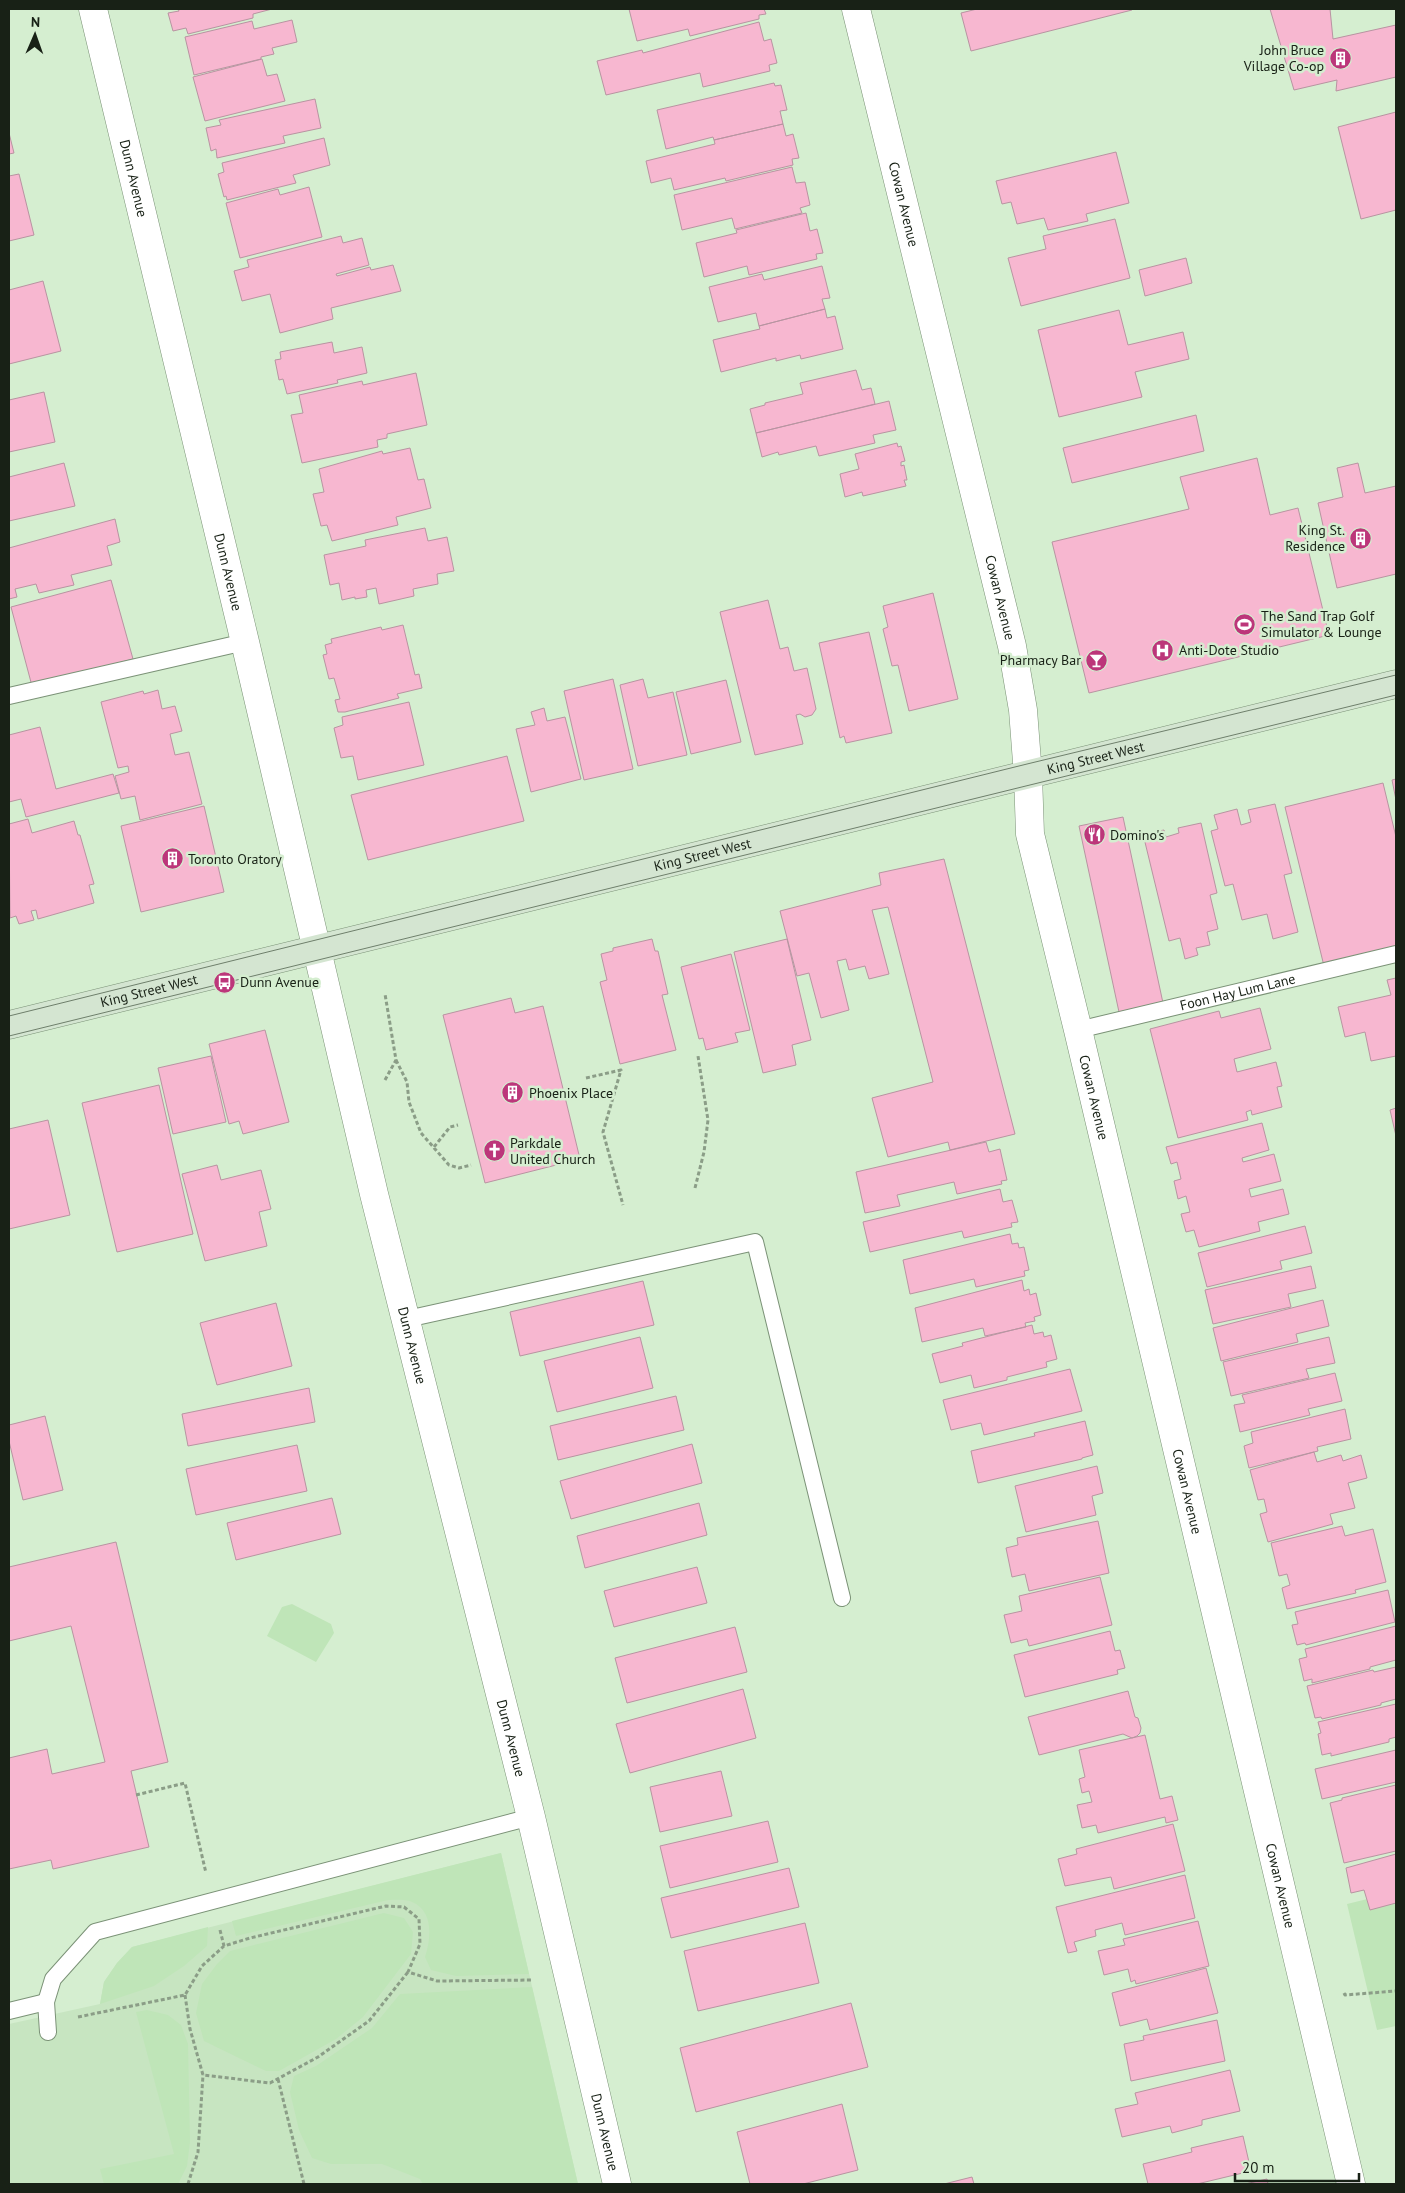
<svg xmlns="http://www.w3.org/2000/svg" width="1405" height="2193" font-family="'PT Sans',sans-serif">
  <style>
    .built { fill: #c7e5c1 }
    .green { fill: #bfe5b8 }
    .building { fill: #f7b7d0; stroke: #b894a1 }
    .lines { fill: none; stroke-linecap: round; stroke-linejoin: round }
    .lane-casing { stroke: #7b9277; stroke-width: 18 }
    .street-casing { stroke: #7b9277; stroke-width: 29 }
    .secondary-casing { stroke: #7b9277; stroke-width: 29 }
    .path { stroke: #8b9d87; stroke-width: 3; stroke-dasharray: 4 2.5; stroke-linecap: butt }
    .lane { stroke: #fff; stroke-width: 16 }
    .street { stroke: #fff; stroke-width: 28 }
    .secondary { stroke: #d4e5d1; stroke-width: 28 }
    .tram { stroke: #6e7f6b; stroke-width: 1 }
    .labels { text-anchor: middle; stroke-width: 5; stroke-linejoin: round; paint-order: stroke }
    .poi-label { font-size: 14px; fill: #182116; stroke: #d5eed0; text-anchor: start }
    .street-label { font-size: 14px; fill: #182116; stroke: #d5eed0 }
  </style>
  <rect width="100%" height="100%" fill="#d5eed0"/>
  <path class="built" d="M501,1853L578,2184H9V2024L100,2004L104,1982L117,1963L132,1947Z"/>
  <path class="green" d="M292,1604L331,1624L334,1633L316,1662L267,1636L282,1607Z
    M501,1853L529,1974L456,1976L431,1970L425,1957C431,1939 434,1911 412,1902C406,1899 395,1900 388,1900L236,1936L232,1921Z
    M1396,1892V2026L1377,2030L1347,1904Z
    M384,1913L404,1918L413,1932L411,1954L363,2017L336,2039L279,2071H266L204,2041L196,2013L202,1984L217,1964L230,1951Z
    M208,1927L207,1946L184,1966L154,1986L100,2004L104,1982L117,1963L132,1947Z
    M532,1987L578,2184H423L420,2179L382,2164H331L312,2158L299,2130L290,2092L294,2076L316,2066L372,2028L400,1994Z
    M147,2010L168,2015L181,2025L188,2044L190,2142L187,2166L178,2184H104L100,2169L174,2154L136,2012Z"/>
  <path class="building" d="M178,9H272L253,14V18L188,34L186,28L173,31L168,13L179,11Z
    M629,9H764L766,14L759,15V19L690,36L688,29L637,41Z
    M977,9H1132V10L971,51L961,13Z
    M1270,9H1330L1333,39L1396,25V77L1336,91L1337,80L1294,90Z
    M292,20L297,42L272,48L274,54L261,57V59L194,75L185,37L252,21L254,29Z
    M759,22L764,41L771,39L777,63L769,65L770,71L703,87L700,73L606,95L597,61L642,50L643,53Z
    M262,59L267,76L277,74L285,101L205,121L193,77Z
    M774,83L775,86L781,85L787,110L780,111L783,124L714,140L713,137L666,149L657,110Z
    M315,99L321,128L283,136L285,143L217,158L216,149L211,151L206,128L221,125L219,120Z
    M1396,112V210L1361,219L1338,127Z
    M783,124L786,136L793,134L799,158L792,159L793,165L726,181L725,178L674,190L671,178L651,183L646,161L715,144L714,140Z
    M9,133L14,153L9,154Z
    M324,138L330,165L293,175L296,183L227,200L226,196L224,197L218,174L224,172L222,163Z
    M1116,152L1129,203L1086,214L1088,221L1048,230L1044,218L1017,224L1011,202L1002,204L996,181Z
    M792,167L796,183L805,182L810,205L800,208L802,213L735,229L732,218L682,230L674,195Z
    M19,174L34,235L9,241V176Z
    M309,187L322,237L240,258L226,203L278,189L280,195Z
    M806,213L810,231L817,229L823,253L816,254L817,259L749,275L747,266L704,277L696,243L737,233L736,230Z
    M1115,219L1130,278L1021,306L1008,258L1046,249L1043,236Z
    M341,236L343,243L362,238L369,265L336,274L337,276L370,267L371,270L393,265L401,291L331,308L333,319L280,333L270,294L242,301L234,271L249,267L247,260Z
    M1186,258L1192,283L1145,296L1139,270Z
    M822,266L830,298L822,299L825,309L759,326L756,313L718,322L709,287L762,274L764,280Z
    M43,281L61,351L9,364V290Z
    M825,309L827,318L835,316L843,349L801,359L800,355L776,361V358L721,372L713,340L760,329L759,326Z
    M1119,310L1128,345L1183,332L1189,359L1135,372L1142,397L1059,417L1038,330Z
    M332,342L334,353L362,347L367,373L337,380L338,383L287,394L283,379L279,380L275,360L281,359L280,352Z
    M856,370L862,390L871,388L875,404L756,433L750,409L765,405V403L803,394L800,383Z
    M416,373L427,425L387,434V438L377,440L378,447L302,463L291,415L303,413L299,395L362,381L363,385Z
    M44,392L55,442L9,452V400Z
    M889,401L896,430L873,435L875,443L819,456L816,446L779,455L778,452L762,457L756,433Z
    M1196,415L1204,451L1072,483L1063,448Z
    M897,443L898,447L901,446L905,461L901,462V466L904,465L907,480H904L906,486L863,496L862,492L845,497L840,474L859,469L855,454Z
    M410,448L418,480L424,479L431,508L396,517L398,525L332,541L327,525L321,526L313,494L324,492L319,469L382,451L383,454Z
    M1257,458L1270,515L1298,508L1329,635L1089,693L1052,542L1189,509L1180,477Z
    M64,463L75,506L9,521V477Z
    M1358,463L1365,493L1396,486V574L1337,588L1318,503L1343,497L1337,468Z
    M115,519L120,542L107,546L112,565L71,575L74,585L39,593L36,584L15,589L17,597L9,599V548Z
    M425,528L428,541L447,537L454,571L437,574L438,584L413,589L414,596L379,604L376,588L366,590L367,597L355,599V597L342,600L339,583L330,585L324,555L366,546L365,540Z
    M111,580L133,659L32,686L11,607Z
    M933,593L958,699L909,711L898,665L892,666L883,629L888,627L883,606Z
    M768,600L780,649L788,647L794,671L807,668L816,709L812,715L805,717L800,714L796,715L803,744L755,755L720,612Z
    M403,625L415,675L419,674L422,688L397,694L399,698L345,712H338L335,700L340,699L334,678L329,679L323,655L327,654L325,645L332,643L331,639L381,627L382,630Z
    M869,632L892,733L846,743L844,736L840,738L819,643Z
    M613,679L633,769L584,780L564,691Z
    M643,679L648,698L673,692L687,755L638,766L620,685Z
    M726,680L741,742L691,754L676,692Z
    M158,690L162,709L175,706L182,731L170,734L175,755L189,752L202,804L140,820L135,796L121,799L115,776L129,772L128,766L118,768L101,702L143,691L144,694Z
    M409,702L424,765L358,780L353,756L341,758L334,728L343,725L342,717Z
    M544,708L547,721L565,717L581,779L531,792L516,729L535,725L531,712Z
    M40,727L56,789L113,774L119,793L26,817L21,799L9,802V735Z
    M507,756L524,821L368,860L351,795Z
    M1396,779V800L1392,780Z
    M1383,783L1396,837V948L1324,966L1285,807Z
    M1275,804L1292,873L1284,875L1298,932L1273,939L1267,914L1242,920L1233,884L1225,886L1211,831L1218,829L1214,815L1237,809L1241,825L1251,822L1248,810Z
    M204,806L224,892L141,912L121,826Z
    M1123,817L1163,1003L1119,1012L1079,826Z
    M28,819L32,833L74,821L78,835H80L94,884L89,885L94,903L38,919L36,910L31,911L34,920L19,924L16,916L10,918L9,824Z
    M1201,823L1217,893L1210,895L1218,929L1207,932L1210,945L1196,948L1198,955L1185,959L1180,938L1169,941L1143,834L1164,830L1166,837L1179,833L1178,828Z
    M944,859L1015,1134L950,1150L948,1142L888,1157L872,1098L933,1082L888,907L872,910L889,974L869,979L865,966L849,970L846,959L837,961L849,1010L821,1018L809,973L797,976L780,911L881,885L879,873Z
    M652,939L655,951H658L668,994L662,995L676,1050L620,1064L600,982L607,980L601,954L613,951V948Z
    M787,939L811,1040L792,1045L796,1065L763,1073L734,952Z
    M731,954L750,1030L735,1033L738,1042L706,1050L703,1038L699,1039L681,967Z
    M1396,978V1056L1371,1061L1365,1032L1345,1037L1338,1007L1391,995L1387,980Z
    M511,998L515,1013L543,1006L580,1159L485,1183L443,1015Z
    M1260,1008L1271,1049L1234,1059L1237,1072L1276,1062L1282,1086L1277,1087L1282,1107L1252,1115L1251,1110L1246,1112L1248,1120L1178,1138L1150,1029L1219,1011L1221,1018Z
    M265,1030L289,1122L243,1134L239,1121L229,1124L209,1044Z
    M211,1056L226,1122L173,1134L158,1068Z
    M159,1085L193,1234L117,1252L82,1103Z
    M1396,1108V1136L1390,1110Z
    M48,1120L70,1215L9,1229V1129Z
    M1262,1123L1269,1150L1242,1158L1243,1162L1274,1154L1281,1181L1249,1189L1251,1197L1283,1189L1289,1214L1258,1222L1260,1231L1199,1247L1194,1230L1186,1232L1181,1214L1190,1212L1186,1196L1178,1199L1174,1181L1181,1179L1177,1162L1171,1164L1166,1147Z
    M986,1142L989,1152L1000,1149L1007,1180L1001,1181L1002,1184L957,1194L954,1182L897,1195L900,1206L865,1213L856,1172Z
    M217,1165L221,1180L261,1170L271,1209L259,1212L267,1246L205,1261L182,1174Z
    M1000,1189L1003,1202L1012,1200L1018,1222L1011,1223L1012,1227L964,1238L962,1231L870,1252L863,1222Z
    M1305,1226L1312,1253L1280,1261L1282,1269L1207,1287L1198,1253Z
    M1010,1234L1012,1244L1018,1243L1019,1248L1024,1247L1029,1270L1024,1271L1025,1276L976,1287L974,1279L910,1294L903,1260Z
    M1311,1266L1316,1288L1288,1294L1291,1307L1213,1324L1205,1290Z
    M1022,1280L1024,1291L1029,1289L1030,1295L1036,1293L1041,1315L1034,1317L1035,1321L1025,1323L1026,1327L985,1336L983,1328L922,1342L915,1308Z
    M643,1281L654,1325L520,1356L510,1312Z
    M1323,1300L1329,1326L1296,1334L1298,1342L1221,1361L1213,1328Z
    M276,1303L292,1366L217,1385L200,1323Z
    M1032,1325L1034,1334L1043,1332L1044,1337L1051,1335L1057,1359L1046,1362L1047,1367L1007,1377V1380L974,1388L971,1375L940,1383L932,1354L963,1346L962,1343Z
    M640,1337L653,1388L557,1412L544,1361Z
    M1329,1337L1335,1363L1306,1369L1309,1378L1231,1396L1223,1362Z
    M1070,1369L1082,1411L984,1435L981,1423L951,1430L943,1400Z
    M1335,1373L1342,1401L1308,1409L1310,1415L1240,1432L1234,1405L1245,1403L1242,1395Z
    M309,1388L315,1422L188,1446L182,1414Z
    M676,1396L684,1430L558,1460L550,1426Z
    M1345,1409L1351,1439L1317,1447L1318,1451L1249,1468L1244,1446L1253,1443L1251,1432Z
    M45,1416L63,1490L23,1500L9,1441V1425Z
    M1085,1421L1093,1455L1082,1458V1459L978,1483L971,1451L1035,1436L1034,1433Z
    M692,1444L702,1483L571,1519L560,1481Z
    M297,1445L307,1491L196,1515L186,1469Z
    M1314,1452L1317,1462L1341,1455L1343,1461L1361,1455L1367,1478L1348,1483L1355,1508L1330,1514L1333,1524L1268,1542L1260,1514L1267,1512L1264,1499L1258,1500L1250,1470Z
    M1097,1466L1103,1493L1092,1496L1096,1515L1026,1532L1015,1486Z
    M332,1498L341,1534L236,1560L227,1523Z
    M699,1503L707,1535L585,1568L577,1536Z
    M1098,1521L1109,1573L1029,1591L1025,1574L1012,1577L1006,1548L1018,1545L1017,1538Z
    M1342,1526L1345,1536L1373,1529L1386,1582L1355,1590L1356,1593L1287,1609L1282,1588L1290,1585L1287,1574L1279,1576L1271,1543Z
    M116,1542L168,1762L131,1771L149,1847L53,1869L51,1860L9,1869V1758L47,1749L52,1774L105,1762L71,1626L9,1641V1567Z
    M697,1567L707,1603L614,1627L604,1591Z
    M1100,1577L1112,1625L1029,1646L1027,1639L1011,1643L1004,1615L1022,1611L1019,1596Z
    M1388,1590L1395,1622L1306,1645L1305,1643L1297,1645L1292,1625L1298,1624L1295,1612Z
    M1396,1626V1660L1370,1667V1669L1312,1683V1679L1304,1681L1299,1659L1307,1657L1305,1649Z
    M735,1627L747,1672L627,1703L615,1658Z
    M1110,1631L1115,1651L1120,1650L1125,1668L1117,1670L1118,1674L1025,1697L1014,1655Z
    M1396,1667V1699L1381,1703V1705L1322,1719L1321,1717L1315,1718L1307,1686L1373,1670L1374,1672Z
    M743,1689L756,1738L630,1773L616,1724Z
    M1128,1691L1135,1717L1138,1718L1141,1728L1140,1733L1137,1736L1132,1738L1123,1734L1039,1755L1028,1717Z
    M1396,1704V1737L1389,1739V1742L1331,1756V1753L1322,1755L1318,1734L1321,1733L1318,1722Z
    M1145,1735L1160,1799L1172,1796L1178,1820L1166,1823L1165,1817L1098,1833L1096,1825L1082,1828L1077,1805L1092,1802L1089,1791L1082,1793L1079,1779L1085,1777L1079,1750Z
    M1396,1750V1782L1322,1799L1315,1769Z
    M721,1771L732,1816L660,1832L650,1787Z
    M1396,1785V1851L1344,1863L1330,1803L1342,1800V1798Z
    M768,1821L778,1862L670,1888L660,1846Z
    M1173,1824L1185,1871L1114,1889L1111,1877L1065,1886L1058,1859L1077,1854L1076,1849Z
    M1396,1854V1903L1370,1910L1364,1890L1351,1893L1346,1868Z
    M789,1868L799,1907L671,1938L661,1898Z
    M1185,1875L1195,1918L1125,1935L1122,1923L1095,1930L1096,1936L1074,1942L1077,1951L1068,1953L1056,1907Z
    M1198,1921L1209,1966L1136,1984L1135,1980L1131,1982L1128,1969L1104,1975L1098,1951L1125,1945L1123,1939Z
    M805,1923L819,1983L698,2011L684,1951Z
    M1206,1968L1218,2013L1150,2030L1147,2019L1120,2026L1112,1993Z
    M851,2003L868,2067L696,2112L680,2048Z
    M1217,2020L1225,2061L1131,2081L1124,2044L1144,2040L1143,2036Z
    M1230,2070L1240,2111L1202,2120V2125L1172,2133L1170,2126L1122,2137L1115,2109L1138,2104L1135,2093Z
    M842,2104L858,2170L803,2184H750L737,2132Z
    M1243,2136L1251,2171L1197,2184H1148L1143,2164L1192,2152L1191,2148Z
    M972,2177L974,2184H944Z
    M1267,2179L1268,2184H1245Z"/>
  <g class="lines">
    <defs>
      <g id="lane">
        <path d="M9,696L245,642"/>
        <path id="s1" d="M1078,1030L1396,954"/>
        <path d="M407,1319L755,1242L842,1598"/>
        <path d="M9,2011L46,2002"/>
        <path d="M48,2032L46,2002L53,1979L95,1932L531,1817"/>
      </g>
      <g id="street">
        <path id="s2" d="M93,9L245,642L374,1194L531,1817L617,2184"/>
        <path id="s3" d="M856,9L1012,646L1023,710L1028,775L1030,834L1078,1030L1351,2184"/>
      </g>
      <g id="secondary">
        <path id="s4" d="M9,1025L1396,684"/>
      </g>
    </defs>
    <use href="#lane" class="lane-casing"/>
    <use href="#street" class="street-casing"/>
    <use href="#secondary" class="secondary-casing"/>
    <path class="path" d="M396,1060L407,1082L409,1102L421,1133L449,1165L459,1168L471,1165
      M586,1078L621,1070L603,1132L623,1205
      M385,1080L396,1060L385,994
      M434,1147L450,1127L458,1125
      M695,1188L704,1152L708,1120L698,1056
      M136,1795L185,1783L206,1873
      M220,1930L224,1946
      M1344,1993L1345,1995L1396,1991
      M185,1995L190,2029L203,2075L270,2083L318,2057L369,2021L408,1972
      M78,2017L185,1995L202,1966L224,1946L250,1938L386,1906L404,1907L419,1919L420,1944L408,1972L437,1981L533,1980
      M278,2079L304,2184
      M188,2184L198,2152L203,2075"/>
    <use href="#lane" class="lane"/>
    <use href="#street" class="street"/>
    <use href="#secondary" class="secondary"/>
    <path class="tram" d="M9,1016L1027,764L1396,675
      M9,1036L1396,695"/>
  </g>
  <defs>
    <symbol id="building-disc" viewBox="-11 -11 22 22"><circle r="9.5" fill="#bc367a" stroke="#d5eed0"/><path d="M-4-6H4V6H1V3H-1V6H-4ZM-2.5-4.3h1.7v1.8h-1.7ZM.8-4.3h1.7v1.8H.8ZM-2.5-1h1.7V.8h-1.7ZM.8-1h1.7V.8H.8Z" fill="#fff"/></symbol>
    <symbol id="stadium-disc" viewBox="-11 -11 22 22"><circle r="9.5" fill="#bc367a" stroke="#d5eed0"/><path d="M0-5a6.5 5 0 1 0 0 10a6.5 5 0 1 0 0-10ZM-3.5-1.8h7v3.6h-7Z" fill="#fff"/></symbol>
    <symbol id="hospital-disc" viewBox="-11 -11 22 22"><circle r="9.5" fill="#bc367a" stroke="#d5eed0"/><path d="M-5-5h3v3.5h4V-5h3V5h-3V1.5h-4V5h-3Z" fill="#fff"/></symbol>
    <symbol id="bar-disc" viewBox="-11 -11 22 22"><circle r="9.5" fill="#bc367a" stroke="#d5eed0"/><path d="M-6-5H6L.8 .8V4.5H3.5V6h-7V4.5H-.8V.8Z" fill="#fff"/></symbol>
    <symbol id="restaurant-disc" viewBox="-11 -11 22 22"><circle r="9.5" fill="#bc367a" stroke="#d5eed0"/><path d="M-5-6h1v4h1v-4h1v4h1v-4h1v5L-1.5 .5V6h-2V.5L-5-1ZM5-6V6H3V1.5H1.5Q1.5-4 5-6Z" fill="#fff"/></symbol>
    <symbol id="bus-disc" viewBox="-11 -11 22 22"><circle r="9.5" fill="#bc367a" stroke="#d5eed0"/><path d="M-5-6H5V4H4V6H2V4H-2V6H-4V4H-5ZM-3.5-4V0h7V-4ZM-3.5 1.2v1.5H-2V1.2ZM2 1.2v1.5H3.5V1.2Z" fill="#fff"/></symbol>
    <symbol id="church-disc" viewBox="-11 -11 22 22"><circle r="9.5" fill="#bc367a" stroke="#d5eed0"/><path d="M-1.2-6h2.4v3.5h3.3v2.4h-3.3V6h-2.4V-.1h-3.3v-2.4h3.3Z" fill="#fff"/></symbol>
  </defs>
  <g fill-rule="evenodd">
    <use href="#building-disc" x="1328" y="46" width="25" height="25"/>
    <use href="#building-disc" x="1348" y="526" width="25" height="25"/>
    <use href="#stadium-disc" x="1232" y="612" width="25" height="25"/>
    <use href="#hospital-disc" x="1150" y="638" width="25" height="25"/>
    <use href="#bar-disc" x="1084" y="648" width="25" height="25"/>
    <use href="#restaurant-disc" x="1082" y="822" width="25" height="25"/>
    <use href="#building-disc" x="160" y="846" width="25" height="25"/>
    <use href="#bus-disc" x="212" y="970" width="25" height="25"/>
    <use href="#building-disc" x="500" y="1080" width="25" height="25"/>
    <use href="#church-disc" x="482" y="1138" width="25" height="25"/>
  </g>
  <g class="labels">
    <g class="poi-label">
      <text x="1324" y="55" text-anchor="end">John Bruce<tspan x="1324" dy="16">Village Co-op</tspan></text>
      <text x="1345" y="535" text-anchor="end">King St.<tspan x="1345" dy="16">Residence</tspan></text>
      <text x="1261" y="621">The Sand Trap Golf<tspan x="1261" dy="16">Simulator &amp; Lounge</tspan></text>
      <text x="1179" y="655">Anti-Dote Studio</text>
      <text x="1081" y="665" text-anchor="end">Pharmacy Bar</text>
      <text x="1110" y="840">Domino's</text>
      <text x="188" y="864">Toronto Oratory</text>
      <text x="240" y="987">Dunn Avenue</text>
      <text x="529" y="1098">Phoenix Place</text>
      <text x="510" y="1148">Parkdale<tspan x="510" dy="16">United Church</tspan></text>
    </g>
    <g class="street-label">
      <text dy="5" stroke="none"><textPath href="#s2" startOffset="174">Dunn Avenue</textPath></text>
      <text dy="5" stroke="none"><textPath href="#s3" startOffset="201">Cowan Avenue</textPath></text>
      <text dy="5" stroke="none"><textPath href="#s2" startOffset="579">Dunn Avenue</textPath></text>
      <text dy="5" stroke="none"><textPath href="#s3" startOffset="606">Cowan Avenue</textPath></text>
      <text dy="5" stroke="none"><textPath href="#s4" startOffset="1119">King Street West</textPath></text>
      <text dy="5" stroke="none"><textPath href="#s4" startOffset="714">King Street West</textPath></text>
      <text dy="5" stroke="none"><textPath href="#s4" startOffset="144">King Street West</textPath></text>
      <text dy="5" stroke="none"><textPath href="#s1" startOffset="164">Foon Hay Lum Lane</textPath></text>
      <text dy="5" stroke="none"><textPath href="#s3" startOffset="1116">Cowan Avenue</textPath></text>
      <text dy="5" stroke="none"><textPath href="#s2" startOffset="1374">Dunn Avenue</textPath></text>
      <text dy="5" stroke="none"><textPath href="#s3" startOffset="1521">Cowan Avenue</textPath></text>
      <text dy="5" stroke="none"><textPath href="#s2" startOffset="1779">Dunn Avenue</textPath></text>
      <text dy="5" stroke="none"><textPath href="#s3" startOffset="1926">Cowan Avenue</textPath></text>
      <text dy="5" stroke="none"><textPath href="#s2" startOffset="2184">Dunn Avenue</textPath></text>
    </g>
  </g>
  <rect width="1405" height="2193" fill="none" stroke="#182116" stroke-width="20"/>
  <g transform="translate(35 35) rotate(2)" stroke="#d5eed0" stroke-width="4" paint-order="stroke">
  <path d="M0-4L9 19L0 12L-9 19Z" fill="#182116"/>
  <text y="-8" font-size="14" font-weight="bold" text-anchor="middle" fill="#182116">N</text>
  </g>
  <path d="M1235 2173v8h124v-8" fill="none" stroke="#182116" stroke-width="2.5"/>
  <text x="1242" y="2173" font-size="15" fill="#182116" stroke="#d5eed0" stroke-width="4" paint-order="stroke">20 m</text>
</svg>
